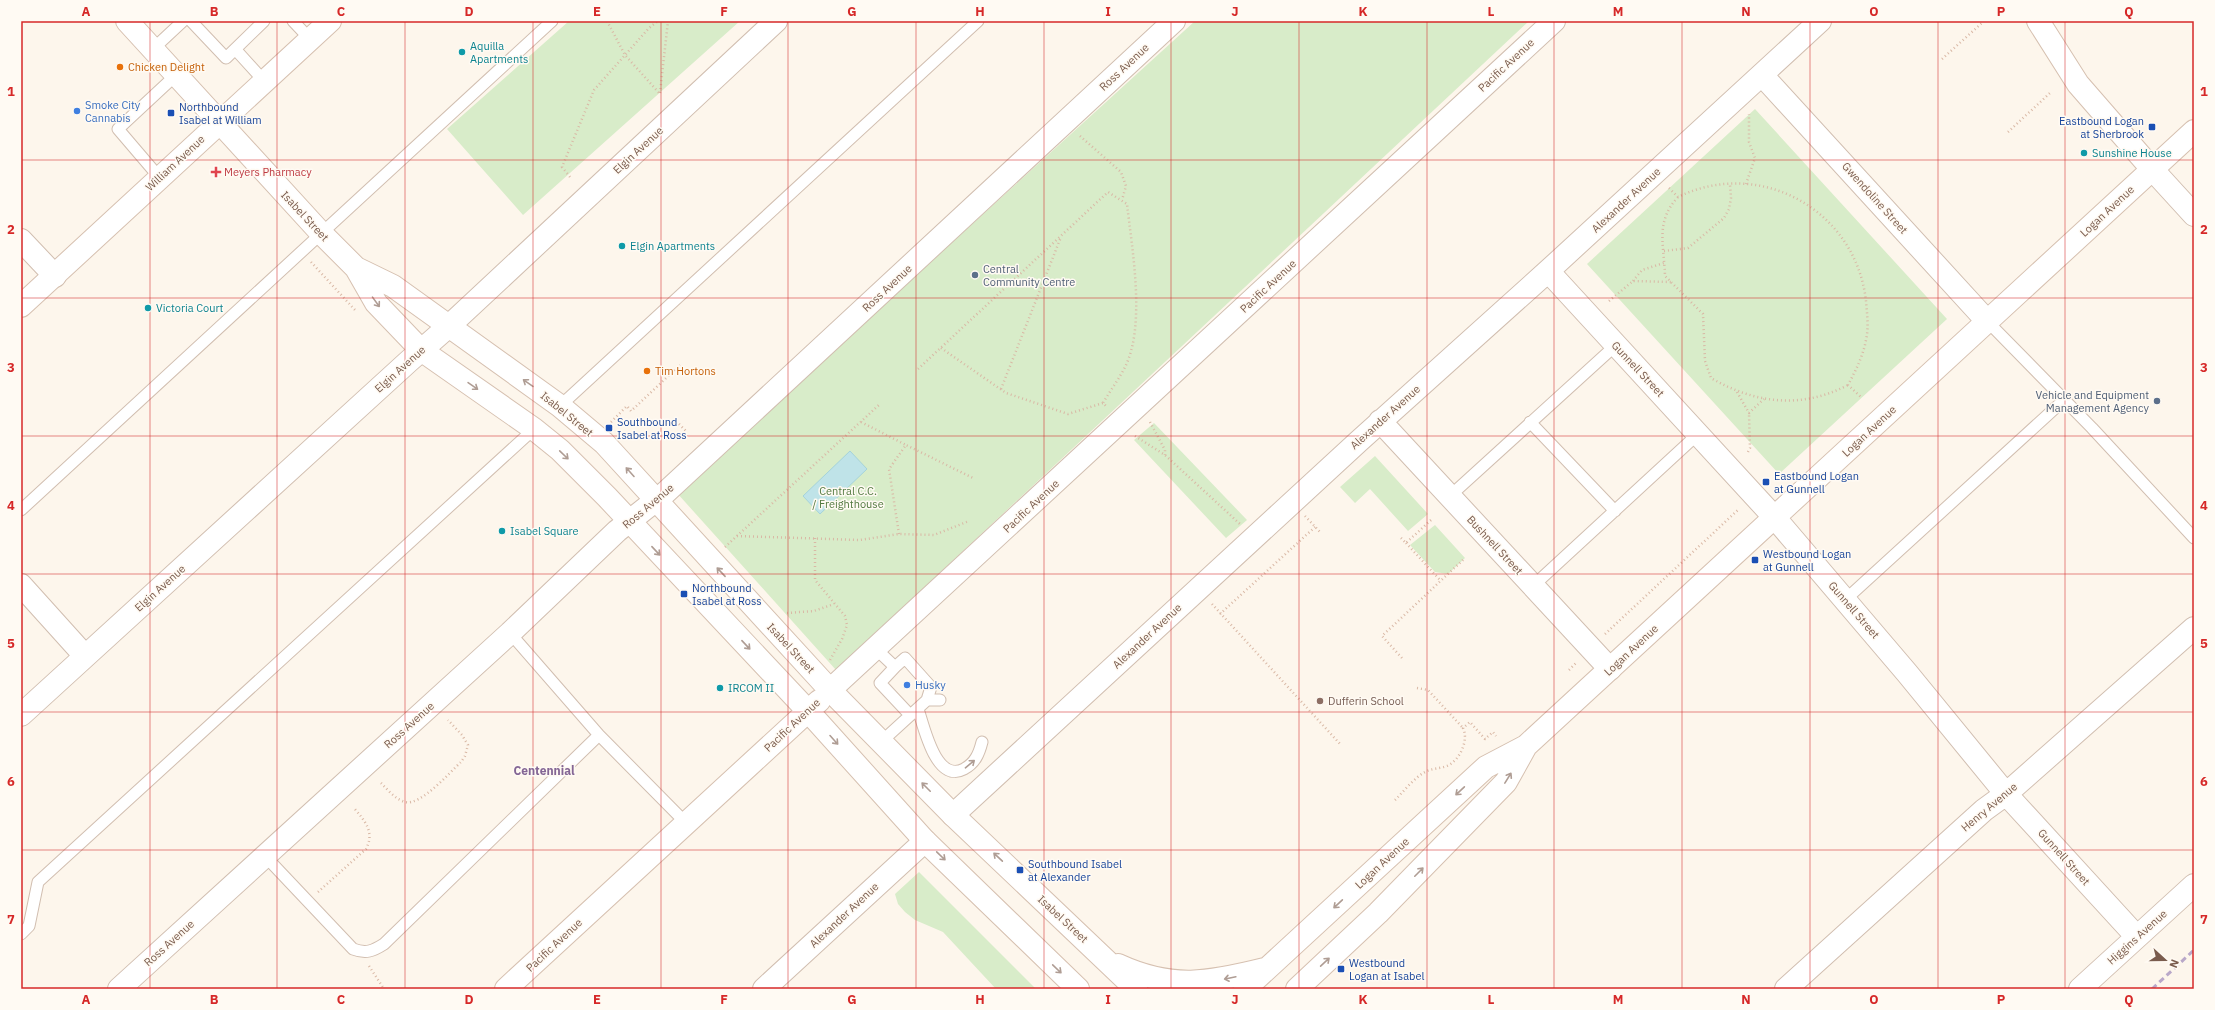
<svg xmlns="http://www.w3.org/2000/svg" width="2215" height="1010" font-family="'IBM Plex Sans',sans-serif">
  <style>
    .green { fill: #d8ecc9 }
    .water { fill: #bfe3e8; stroke: #a5d3da }
    .lines { fill: none; stroke-linecap: round; stroke-linejoin: round }
    .lane-casing { stroke: #d1beb0; stroke-width: 13 }
    .street-casing { stroke: #d1beb0; stroke-width: 24 }
    .secondary-casing { stroke: #d6c0b0; stroke-width: 24 }
    .path { stroke: #d9b8a5; stroke-width: 2.5; stroke-dasharray: 1 3; stroke-linecap: butt }
    .lane { stroke: #fff; stroke-width: 11 }
    .street { stroke: #fff; stroke-width: 22 }
    .secondary { stroke: #fff; stroke-width: 22 }
    .rail { stroke: #b9a8c9; stroke-width: 3; stroke-dasharray: 6 4; stroke-linecap: butt }
    .oneway { stroke: #af9d94 }
    .grid { fill: none; stroke: #d62828; stroke-width: 1; stroke-opacity: 0.55 }
    .culture-dot { fill: #0f9aa8; stroke: #fffaf3; stroke-width: 1.5 }
    .food-dot { fill: #e8710a; stroke: #fffaf3; stroke-width: 1.5 }
    .shop-dot { fill: #3f7fe0; stroke: #fffaf3; stroke-width: 1.5 }
    .transit-dot { fill: #1a4fb4; stroke: #fffaf3; stroke-width: 1.5 }
    .health-dot { fill: #e0444e; stroke: #fffaf3; stroke-width: 1.5 }
    .service-dot { fill: #5c6f8a; stroke: #fffaf3; stroke-width: 1.5 }
    .education-dot { fill: #8d6e63; stroke: #fffaf3; stroke-width: 1.5 }
    .labels { text-anchor: middle; stroke-width: 3; stroke-linejoin: round; paint-order: stroke }
    .culture-label { font-size: 11px; fill: #0d838f; stroke: #fffaf3; text-anchor: start }
    .street-label { font-size: 11px; fill: #7a5c4d; stroke: #fffaf3 }
    .food-label { font-size: 11px; fill: #c56008; stroke: #fffaf3; text-anchor: start }
    .shop-label { font-size: 11px; fill: #366cbe; stroke: #fffaf3; text-anchor: start }
    .transit-label { font-size: 11px; fill: #164399; stroke: #fffaf3; text-anchor: start }
    .health-label { font-size: 11px; fill: #be3a42; stroke: #fffaf3; text-anchor: start }
    .service-label { font-size: 11px; fill: #4e5e75; stroke: #fffaf3; text-anchor: start }
    .park-label { font-size: 11px; fill: #537a41; stroke: #fffaf3 }
    .education-label { font-size: 11px; fill: #785e54; stroke: #fffaf3; text-anchor: start }
    .neighbourhood-label { font-size: 12px; font-weight: bold; fill: #846695; stroke: #fffaf3 }
    .neatline { fill: none; stroke: #d62828; stroke-width: 1.5 }
    .grid-label { font-size: 13px; text-anchor: middle; font-weight: bold; fill: #d62828 }
  </style>
  <rect width="100%" height="100%" fill="#fdf6ec"/>
  <path class="green" d="M569,21H740L523,215L447,129Z
    M1195,21H1529L836,670L677,493Z
    M1755,109L1947,319L1779,474L1587,264Z
    M1154,423L1247,520L1226,538L1134,440Z
    M1375,456L1428,514L1408,531L1370,489L1355,503L1340,487Z
    M1435,525L1465,558L1448,574L1435,572L1410,545Z
    M919,872L1036,989H996L943,932L915,920L905,912L898,904L895,894Z"/>
  <path class="water" d="M850,451L867,469L820,514L803,496Z"/>
  <g class="lines">
    <defs>
      <path id="lane" d="M191,21L226,58L264,21
        M293,21L310,39
        M153,49L183,21
        M235,49L264,81
        M159,177L118,129L176,75
        M1987,321L2092,428L2194,538
        M560,406L978,21
        M1530,422L1615,511
        M1450,496L1616,345
        M21,510L552,21
        M1533,586L1698,434
        M1845,600L2064,400
        M510,633L599,735L686,823
        M876,649L895,667L880,683L910,715
        M927,700H940
        M918,709C924,727 936,784 964,769C975,763 979,754 982,742
        M881,742L927,700L931,687L905,658L895,667
        M265,856L353,949C366,954 373,951 384,944L599,735
        M21,934L29,926L38,882L534,429"/>
      <path id="street" d="M1762,75L1987,321
        M2152,169L2194,215
        M21,240L55,276
        M1548,271L1775,518L1907,673L2006,794L2137,937
        M1380,421L1610,669
        M21,585L85,656
        M830,690L1554,21
        M21,715L409,361L449,326L776,21
        M953,815L1359,441L1548,271L1820,21
        M119,989L510,633L617,531L665,493L1174,21
        M764,989L925,841
        M1786,989L1984,810L2006,794L2194,628
        M2080,989L2194,885"/>
      <path id="secondary" d="M127,21L321,233L356,268L376,303L421,350L534,429L560,450L607,497L808,711L925,841L1078,989
        M2038,21L2078,84L2152,169
        M356,268L393,286L560,406L604,443L830,690L953,815L1136,989
        M21,306L330,21
        M1118,965C1172,990 1209,983 1265,969
        M506,989L819,701
        M1245,989L1486,767L1526,746L2194,131
        M1297,989L1378,913L1506,782L1526,746"/>
    </defs>
    <use href="#lane" class="lane-casing"/>
    <use href="#street" class="street-casing"/>
    <use href="#secondary" class="secondary-casing"/>
    <path class="path" d="M607,21L625,55L660,94
      M1942,59L1983,22
      M660,93L668,21
      M2008,132L2050,93
      M1080,136L1121,172L1126,186L1122,200
      M570,177L562,167L594,90L649,28L658,21
      M1746,184L1755,158L1749,142V114
      M1669,188L1678,197C1760,157 1856,210 1866,301C1867,314 1869,327 1866,340C1863,356 1856,370 1848,385L1862,398
      M1678,197C1655,222 1664,244 1665,276L1703,314L1705,361L1711,378C1756,404 1802,409 1848,385
      M1664,251L1688,248L1724,218L1729,209L1731,198L1730,184
      M311,262L355,310
      M1633,281L1642,270L1664,263
      M1609,301L1633,281L1671,282
      M941,348L1006,393L1018,397L1068,414L1103,403
      M918,369L1108,192L1127,204C1132,249 1146,326 1125,367C1119,379 1110,391 1103,403L1107,407
      M1001,389L1061,237
      M1737,392L1749,413L1764,399
      M611,422L627,406L631,411L680,365
      M861,422L906,445
      M1150,422L1165,450V455
      M679,424L687,432
      M1135,436L1165,455L1240,524
      M1748,452L1750,448L1749,413
      M1305,516L1321,533
      M899,534L889,469L906,445L973,478
      M737,536L860,540L899,534L934,535L969,521
      M815,538V580L845,616L847,625L842,639L830,660
      M1401,538L1406,543L1431,520
      M1406,543L1441,581
      M725,547L880,404
      M1212,604L1341,745
      M787,613L814,611L834,604
      M1220,614L1315,527
      M1605,634L1739,509
      M1402,658L1382,636L1465,558
      M1569,670L1576,663
      M1417,688L1428,690L1463,728
      M381,783C388,790 395,799 405,802C421,806 450,772 461,762L465,756L468,745L462,735L448,720
      M1395,800C1404,791 1414,778 1425,772C1432,768 1441,769 1449,765C1460,759 1469,740 1463,728L1470,722L1485,739L1493,732L1496,736
      M318,892L366,849C375,832 365,821 354,808
      M369,966L384,989"/>
    <use href="#lane" class="lane"/>
    <use href="#street" class="street"/>
    <use href="#secondary" class="secondary"/>
    <path class="rail" d="M2152,989L2194,950"/>
  </g>
  <defs><path id="oneway-shaft" d="M-6 0H5M1.5-3L5.5 0L1.5 3" fill="none" stroke-width="1.6" stroke-linecap="round" stroke-linejoin="round"/></defs>
  <g class="oneway">
    <use href="#oneway-shaft" transform="translate(376 302) rotate(54)"/>
    <use href="#oneway-shaft" transform="translate(528 383) rotate(-145)"/>
    <use href="#oneway-shaft" transform="translate(473 386) rotate(35)"/>
    <use href="#oneway-shaft" transform="translate(564 455) rotate(44)"/>
    <use href="#oneway-shaft" transform="translate(630 472) rotate(-132)"/>
    <use href="#oneway-shaft" transform="translate(656 551) rotate(47)"/>
    <use href="#oneway-shaft" transform="translate(721 572) rotate(-133)"/>
    <use href="#oneway-shaft" transform="translate(746 645) rotate(47)"/>
    <use href="#oneway-shaft" transform="translate(834 740) rotate(48)"/>
    <use href="#oneway-shaft" transform="translate(970 764) rotate(-40)"/>
    <use href="#oneway-shaft" transform="translate(1508 778) rotate(-58)"/>
    <use href="#oneway-shaft" transform="translate(926 787) rotate(-135)"/>
    <use href="#oneway-shaft" transform="translate(1460 791) rotate(137)"/>
    <use href="#oneway-shaft" transform="translate(941 856) rotate(44)"/>
    <use href="#oneway-shaft" transform="translate(998 857) rotate(-137)"/>
    <use href="#oneway-shaft" transform="translate(1419 872) rotate(-45)"/>
    <use href="#oneway-shaft" transform="translate(1338 904) rotate(137)"/>
    <use href="#oneway-shaft" transform="translate(1325 962) rotate(-43)"/>
    <use href="#oneway-shaft" transform="translate(1057 969) rotate(44)"/>
    <use href="#oneway-shaft" transform="translate(1230 978) rotate(168)"/>
  </g>
  <path class="grid" d="M150,21V989M277,21V989M405,21V989M533,21V989M661,21V989M788,21V989M916,21V989M1044,21V989M1171,21V989M1299,21V989M1427,21V989M1554,21V989M1682,21V989M1810,21V989M1938,21V989M2065,21V989M21,160H2194M21,298H2194M21,436H2194M21,574H2194M21,712H2194M21,850H2194"/>
  <g class="culture-dot">
    <circle cx="462" cy="52" r="4"/>
    <circle cx="2084" cy="153" r="4"/>
    <circle cx="622" cy="246" r="4"/>
    <circle cx="148" cy="308" r="4"/>
    <circle cx="502" cy="531" r="4"/>
    <circle cx="720" cy="688" r="4"/>
  </g>
  <g class="food-dot">
    <circle cx="120" cy="67" r="4"/>
    <circle cx="647" cy="371" r="4"/>
  </g>
  <g class="shop-dot">
    <circle cx="77" cy="111" r="4"/>
    <circle cx="907" cy="685" r="4"/>
  </g>
  <g class="transit-dot">
    <rect x="167" y="109" width="8" height="8" rx="2"/>
    <rect x="2148" y="123" width="8" height="8" rx="2"/>
    <rect x="605" y="424" width="8" height="8" rx="2"/>
    <rect x="1762" y="478" width="8" height="8" rx="2"/>
    <rect x="1751" y="556" width="8" height="8" rx="2"/>
    <rect x="680" y="590" width="8" height="8" rx="2"/>
    <rect x="1016" y="866" width="8" height="8" rx="2"/>
    <rect x="1337" y="965" width="8" height="8" rx="2"/>
  </g>
  <path class="health-dot" d="M214 166h4v4h4v4h-4v4h-4v-4h-4v-4h4z"/>
  <g class="service-dot">
    <circle cx="975" cy="275" r="4"/>
    <circle cx="2157" cy="401" r="4"/>
  </g>
  <circle class="education-dot" cx="1320" cy="701" r="4"/>
  <g class="labels">
    <g class="culture-label">
      <text x="470" y="50">Aquilla<tspan x="470" dy="13">Apartments</tspan></text>
      <text x="2092" y="157">Sunshine House</text>
      <text x="630" y="250">Elgin Apartments</text>
      <text x="156" y="312">Victoria Court</text>
      <text x="510" y="535">Isabel Square</text>
      <text x="728" y="692">IRCOM II</text>
    </g>
    <g class="street-label">
      <text transform="translate(1506 65) rotate(-43)" y="4">Pacific Avenue</text>
      <text transform="translate(1124 67) rotate(-43)" y="4">Ross Avenue</text>
      <text transform="translate(638 150) rotate(-43)" y="4">Elgin Avenue</text>
      <text transform="translate(175 163) rotate(-43)" y="4">William Avenue</text>
      <text transform="translate(1875 198) rotate(48)" y="4">Gwendoline Street</text>
      <text transform="translate(1626 200) rotate(-43)" y="4">Alexander Avenue</text>
      <text transform="translate(2107 211) rotate(-43)" y="4">Logan Avenue</text>
      <text transform="translate(305 216) rotate(47)" y="4">Isabel Street</text>
      <text transform="translate(1268 286) rotate(-43)" y="4">Pacific Avenue</text>
      <text transform="translate(887 288) rotate(-43)" y="4">Ross Avenue</text>
      <text transform="translate(400 369) rotate(-42)" y="4">Elgin Avenue</text>
      <text transform="translate(1638 369) rotate(47)" y="4">Gunnell Street</text>
      <text transform="translate(567 414) rotate(39)" y="4">Isabel Street</text>
      <text transform="translate(1385 417) rotate(-42)" y="4">Alexander Avenue</text>
      <text transform="translate(1869 431) rotate(-43)" y="4">Logan Avenue</text>
      <text transform="translate(648 506) rotate(-40)" y="4">Ross Avenue</text>
      <text transform="translate(1031 506) rotate(-43)" y="4">Pacific Avenue</text>
      <text transform="translate(1495 545) rotate(47)" y="4">Bushnell Street</text>
      <text transform="translate(160 588) rotate(-42)" y="4">Elgin Avenue</text>
      <text transform="translate(1854 610) rotate(49)" y="4">Gunnell Street</text>
      <text transform="translate(1147 636) rotate(-43)" y="4">Alexander Avenue</text>
      <text transform="translate(791 648) rotate(47)" y="4">Isabel Street</text>
      <text transform="translate(1631 650) rotate(-43)" y="4">Logan Avenue</text>
      <text transform="translate(409 725) rotate(-42)" y="4">Ross Avenue</text>
      <text transform="translate(792 725) rotate(-43)" y="4">Pacific Avenue</text>
      <text transform="translate(1989 807) rotate(-40)" y="4">Henry Avenue</text>
      <text transform="translate(2064 857) rotate(48)" y="4">Gunnell Street</text>
      <text transform="translate(1382 863) rotate(-43)" y="4">Logan Avenue</text>
      <text transform="translate(844 915) rotate(-43)" y="4">Alexander Avenue</text>
      <text transform="translate(1063 919) rotate(43)" y="4">Isabel Street</text>
      <text transform="translate(2137 937) rotate(-42)" y="4">Higgins Avenue</text>
      <text transform="translate(169 943) rotate(-42)" y="4">Ross Avenue</text>
      <text transform="translate(554 945) rotate(-43)" y="4">Pacific Avenue</text>
    </g>
    <g class="food-label">
      <text x="128" y="71">Chicken Delight</text>
      <text x="655" y="375">Tim Hortons</text>
    </g>
    <g class="shop-label">
      <text x="85" y="109">Smoke City<tspan x="85" dy="13">Cannabis</tspan></text>
      <text x="915" y="689">Husky</text>
    </g>
    <g class="transit-label">
      <text x="179" y="111">Northbound<tspan x="179" dy="13">Isabel at William</tspan></text>
      <text x="2144" y="125" text-anchor="end">Eastbound Logan<tspan x="2144" dy="13">at Sherbrook</tspan></text>
      <text x="617" y="426">Southbound<tspan x="617" dy="13">Isabel at Ross</tspan></text>
      <text x="1774" y="480">Eastbound Logan<tspan x="1774" dy="13">at Gunnell</tspan></text>
      <text x="1763" y="558">Westbound Logan<tspan x="1763" dy="13">at Gunnell</tspan></text>
      <text x="692" y="592">Northbound<tspan x="692" dy="13">Isabel at Ross</tspan></text>
      <text x="1028" y="868">Southbound Isabel<tspan x="1028" dy="13">at Alexander</tspan></text>
      <text x="1349" y="967">Westbound<tspan x="1349" dy="13">Logan at Isabel</tspan></text>
    </g>
    <g class="health-label">
      <text x="224" y="176">Meyers Pharmacy</text>
    </g>
    <g class="service-label">
      <text x="983" y="273">Central<tspan x="983" dy="13">Community Centre</tspan></text>
      <text x="2149" y="399" text-anchor="end">Vehicle and Equipment<tspan x="2149" dy="13">Management Agency</tspan></text>
    </g>
    <g class="park-label">
      <text x="848" y="495">Central C.C.<tspan x="848" dy="13">/ Freighthouse</tspan></text>
    </g>
    <g class="education-label">
      <text x="1328" y="705">Dufferin School</text>
    </g>
    <g class="neighbourhood-label">
      <text x="544" y="775">Centennial</text>
    </g>
  </g>
  <rect width="2215" height="1010" fill="none" stroke="#fffaf3" stroke-width="44"/>
  <g transform="translate(2165 960) rotate(111)" stroke="#fffaf3" stroke-width="3" paint-order="stroke">
  <path d="M0-3L7 15L0 10L-7 15Z" fill="#7a5c4d"/>
  <text y="-6" font-size="11" font-weight="bold" text-anchor="middle" fill="#7a5c4d">N</text>
  </g>
  <rect x="22" y="22" width="2171" height="966" class="neatline"/>
  <g class="grid-label">
    <text x="86" y="16">A</text>
    <text x="214" y="16">B</text>
    <text x="341" y="16">C</text>
    <text x="469" y="16">D</text>
    <text x="597" y="16">E</text>
    <text x="724" y="16">F</text>
    <text x="852" y="16">G</text>
    <text x="980" y="16">H</text>
    <text x="1108" y="16">I</text>
    <text x="1235" y="16">J</text>
    <text x="1363" y="16">K</text>
    <text x="1491" y="16">L</text>
    <text x="1618" y="16">M</text>
    <text x="1746" y="16">N</text>
    <text x="1874" y="16">O</text>
    <text x="2001" y="16">P</text>
    <text x="2129" y="16">Q</text>
    <text x="11" y="96">1</text>
    <text x="2204" y="96">1</text>
    <text x="11" y="234">2</text>
    <text x="2204" y="234">2</text>
    <text x="11" y="372">3</text>
    <text x="2204" y="372">3</text>
    <text x="11" y="510">4</text>
    <text x="2204" y="510">4</text>
    <text x="11" y="648">5</text>
    <text x="2204" y="648">5</text>
    <text x="11" y="786">6</text>
    <text x="2204" y="786">6</text>
    <text x="11" y="924">7</text>
    <text x="2204" y="924">7</text>
    <text x="86" y="1004">A</text>
    <text x="214" y="1004">B</text>
    <text x="341" y="1004">C</text>
    <text x="469" y="1004">D</text>
    <text x="597" y="1004">E</text>
    <text x="724" y="1004">F</text>
    <text x="852" y="1004">G</text>
    <text x="980" y="1004">H</text>
    <text x="1108" y="1004">I</text>
    <text x="1235" y="1004">J</text>
    <text x="1363" y="1004">K</text>
    <text x="1491" y="1004">L</text>
    <text x="1618" y="1004">M</text>
    <text x="1746" y="1004">N</text>
    <text x="1874" y="1004">O</text>
    <text x="2001" y="1004">P</text>
    <text x="2129" y="1004">Q</text>
  </g>
</svg>
